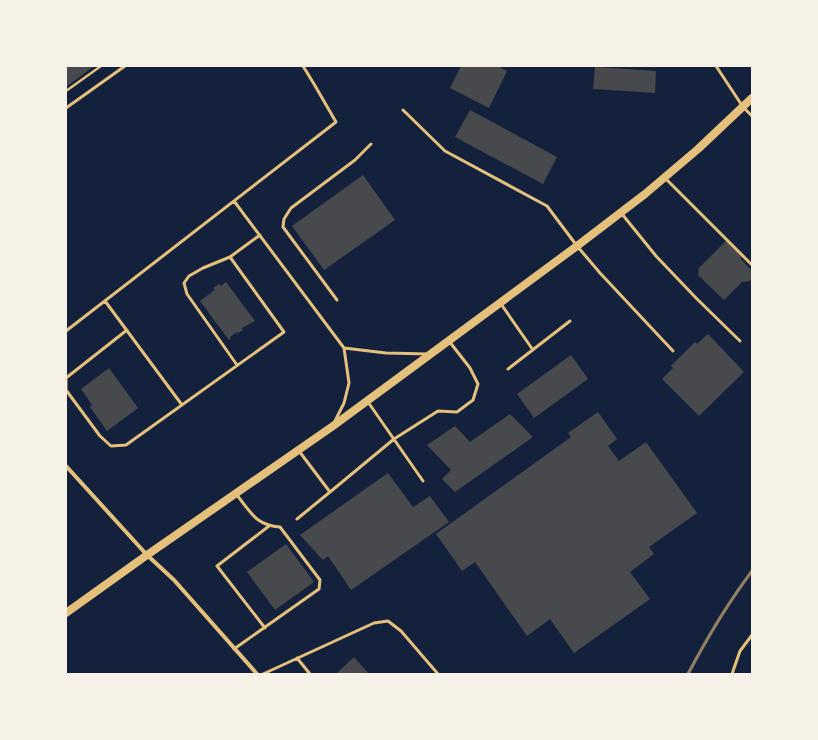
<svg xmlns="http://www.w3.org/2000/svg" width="818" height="740" font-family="Barlow,sans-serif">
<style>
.building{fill:#48494c}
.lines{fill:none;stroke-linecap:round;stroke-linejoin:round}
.path{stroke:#e5c07b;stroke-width:2.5}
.service{stroke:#e5c07b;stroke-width:3}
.minor{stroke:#e5c07b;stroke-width:4}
.secondary{stroke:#e5c07b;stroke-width:8}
.rail{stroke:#918062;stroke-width:3}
</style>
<rect width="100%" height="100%" fill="#14213d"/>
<path class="building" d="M 66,66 L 94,66 L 66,87 Z
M 461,66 L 498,66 L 507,71 L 489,108 L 450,88 Z
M 595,67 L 656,71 L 655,93 L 593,89 Z
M 470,110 L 557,157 L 543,184 L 455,137 Z
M 363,175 L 395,220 L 324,270 L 292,226 Z
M 727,240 L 741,253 L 741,259 L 752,271 L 752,279 L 749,281 L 742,282 L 724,300 L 698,275 L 699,268 Z
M 226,282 L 255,321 L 242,328 L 243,330 L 238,333 L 237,332 L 230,337 L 231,339 L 229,340 L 200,301 L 215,290 L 213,288 L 219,284 L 221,286 Z
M 708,334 L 744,372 L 699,416 L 662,379 L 673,368 L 671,366 L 695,342 L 697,344 Z
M 571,355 L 588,379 L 534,418 L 517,394 Z
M 109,368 L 138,408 L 107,431 L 90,407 L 92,405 L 81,389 Z
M 598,412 L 617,439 L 608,446 L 619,461 L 646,442 L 697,513 L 649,547 L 654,554 L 630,572 L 650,599 L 574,653 L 550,619 L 527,636 L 475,562 L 462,571 L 436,534 L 571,437 L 568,433 Z
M 510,414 L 533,437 L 455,492 L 442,479 L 451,470 L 427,445 L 455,426 L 470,442 Z
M 388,473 L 413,507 L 430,496 L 449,522 L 351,590 L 328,556 L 323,560 L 300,535 Z
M 286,544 L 314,582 L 275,610 L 247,572 Z
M 354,657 L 369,674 L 336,674 Z"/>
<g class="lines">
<path class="path" d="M 66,91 L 101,66"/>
<path class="service" d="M 716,66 L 743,107 L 752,116
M 66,108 L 125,66
M 403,110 L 445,151 L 547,206 L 577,246 L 600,273 L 673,351
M 666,179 L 752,265
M 234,201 L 344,348 L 349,383 L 344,403 L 335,421
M 622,214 L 656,256 L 696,298 L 740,341
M 337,300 L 283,227 L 284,219 L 291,208 L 355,160 L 371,144
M 105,301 L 182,405
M 501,304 L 533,350
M 127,330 L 66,378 L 66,390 L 100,436 L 111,446 L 126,445 L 284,332 L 230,257
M 66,331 L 336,122 L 314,84 L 303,66
M 344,348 L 386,353 L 428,354
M 237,365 L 187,294 L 184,283 L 189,276 L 203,268 L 230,257 L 260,235
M 508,369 L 570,321
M 368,402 L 423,481
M 299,451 L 330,492 L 394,439 L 438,411 L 457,412 L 473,400 L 478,384 L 470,368 L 449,341
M 297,519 L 330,492
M 265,628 L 217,566 L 269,526
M 234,649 L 319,589 L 320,580 L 280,527 C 255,525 251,512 236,494
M 297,658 L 310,674
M 263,674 L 374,623 L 388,621 L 401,631 L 438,674
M 732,674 L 740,651 L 752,635"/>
<path class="minor" d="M 66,466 L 147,555 L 174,580 L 257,674"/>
<path class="secondary" d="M 66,613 L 147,555 L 333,426 L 577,246 L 645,194 L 698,149 L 752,98"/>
<path class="rail" d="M 688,674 C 707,638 728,603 752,571"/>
</g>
<rect width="818" height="740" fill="none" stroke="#f6f1e7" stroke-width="134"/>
</svg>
